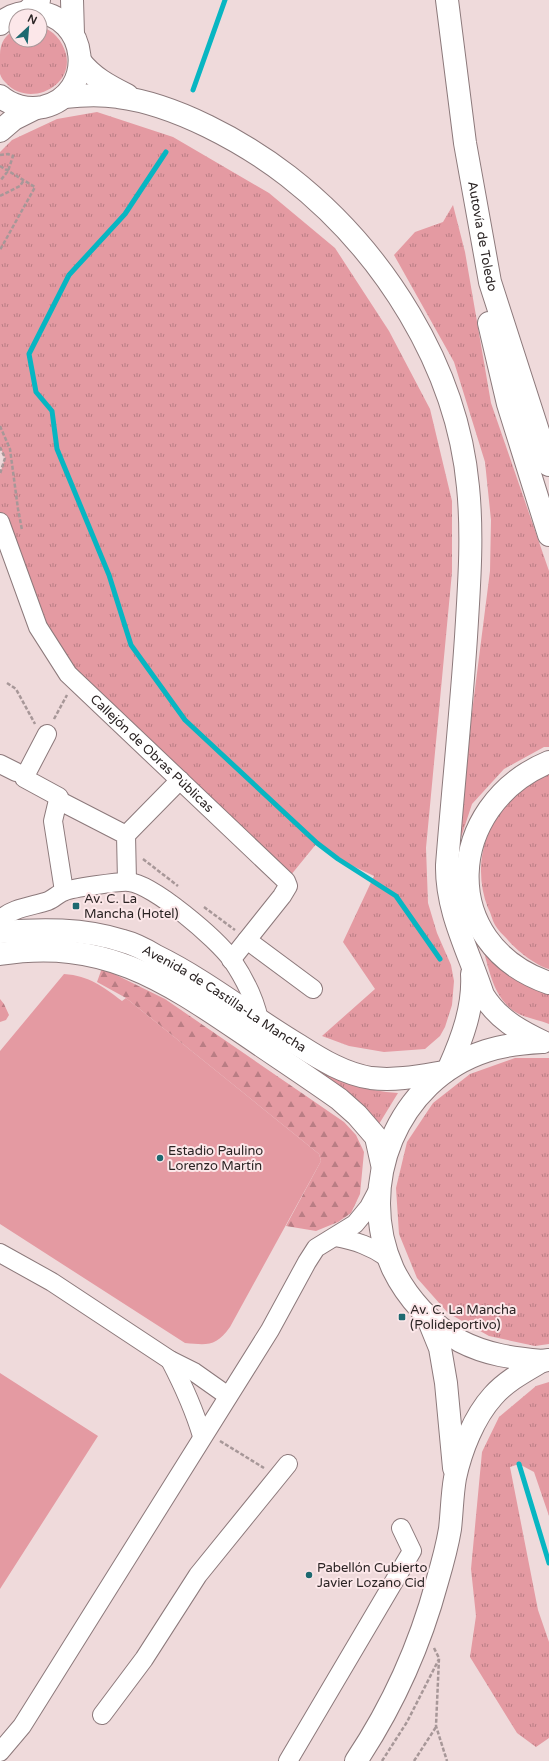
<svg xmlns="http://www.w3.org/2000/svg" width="549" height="1761" font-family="'Varela Round',sans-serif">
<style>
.grass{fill:url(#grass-tufts)}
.forest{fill:url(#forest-firs)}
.green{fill:#e49aa2}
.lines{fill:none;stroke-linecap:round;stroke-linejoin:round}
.stream{stroke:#07b6c2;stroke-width:5}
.minor-casing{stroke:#8c797b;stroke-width:20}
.major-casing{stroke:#8c797b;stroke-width:24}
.highway-casing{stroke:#8c797b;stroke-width:24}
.path{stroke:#a79798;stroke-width:2.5;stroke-dasharray:4 2;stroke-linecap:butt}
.minor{stroke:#fff;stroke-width:18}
.major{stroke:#fff;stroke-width:22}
.highway{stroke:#fff;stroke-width:22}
.poi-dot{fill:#1d6970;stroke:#fce7e9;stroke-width:1.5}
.labels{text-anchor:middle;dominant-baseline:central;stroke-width:4;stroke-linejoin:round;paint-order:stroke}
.street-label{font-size:13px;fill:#2b2424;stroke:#fce7e9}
.poi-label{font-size:13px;fill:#2b2424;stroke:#fce7e9;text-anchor:start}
</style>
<defs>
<pattern id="grass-tufts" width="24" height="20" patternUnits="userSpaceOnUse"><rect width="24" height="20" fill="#e49aa2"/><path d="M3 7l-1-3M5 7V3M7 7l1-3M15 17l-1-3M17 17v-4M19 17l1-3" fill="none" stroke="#b97d84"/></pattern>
<pattern id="forest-firs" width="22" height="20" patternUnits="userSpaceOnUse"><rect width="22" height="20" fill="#e49aa2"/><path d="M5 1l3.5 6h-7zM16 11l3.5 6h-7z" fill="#b97d84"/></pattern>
</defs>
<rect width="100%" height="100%" fill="#efdadb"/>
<path class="grass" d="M 40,26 C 54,31 62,40 66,54 C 74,87 29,107 7,84 C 4,81 1,78 0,74 C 0,68 0,61 0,55 C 0,43 5,35 16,29 L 16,40 L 40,40 Z
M 97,112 L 173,137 L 269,193 L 335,248 L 389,331 L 430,409 L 452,501 L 452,572 L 426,848 L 428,903 L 437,933 L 451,965 L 454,981 L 452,1005 L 445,1027 L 440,1036 L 425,1049 L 384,1052 L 349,1046 L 322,1036 L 375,989 L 343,942 L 374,876 L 338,859 L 317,843 L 286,881 L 68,674 L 0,522 L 0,474 L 5,458 L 0,447 L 0,152 L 12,140 L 57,119 Z
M 453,205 L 465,252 L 491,403 L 549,571 L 549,747 L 544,747 L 504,769 L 472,804 L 457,850 L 463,783 L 490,571 L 491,520 L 485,462 L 454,362 L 394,255 L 415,232 L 443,222 Z
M 549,774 L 549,969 C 535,965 516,950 507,939 C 503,935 498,930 495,925 C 492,920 491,913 488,908 C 467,855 495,793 549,774 Z
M 484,952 L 505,968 L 549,990 L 549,1024 C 539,1020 526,1018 517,1013 C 495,1000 490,974 484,952 Z
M 515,1058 L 549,1058 L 549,1344 L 535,1346 L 489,1336 L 448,1313 L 417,1278 L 399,1234 L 396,1188 L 407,1142 L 433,1103 L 470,1074 Z
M 314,1066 C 341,1082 366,1091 398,1093 L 379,1124 L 359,1105 L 311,1070 Z
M 549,1382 L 549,1516 L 534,1472 L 519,1464 L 510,1467 L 538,1610 L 549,1642 L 549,1738 L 536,1747 L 517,1733 L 470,1657 L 476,1616 L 471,1569 L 482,1452 L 499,1417 L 536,1386 Z"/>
<path class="forest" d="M 102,968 L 165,999 L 344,1122 L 356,1135 L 364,1152 L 360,1194 L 351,1213 L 338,1222 L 316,1231 L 286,1226 L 321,1161 L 319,1154 L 126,998 L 97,982 Z
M 0,999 L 4,1004 L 9,1015 L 6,1020 L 0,1022 Z"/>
<path class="green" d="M 64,974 C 90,976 102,986 122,1001 L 126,998 L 319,1154 L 321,1161 L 230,1327 C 216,1347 207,1345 185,1343 L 0,1224 L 0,1051 Z
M 0,1373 L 98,1436 L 0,1589 Z"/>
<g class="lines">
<path class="stream" d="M 193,90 L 225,0
M 166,152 L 125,214 L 69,275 L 29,354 L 36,392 L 52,411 L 57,449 L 109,575 L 131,645 L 185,720 L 317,843 L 338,859 L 396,896 L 440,959
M 519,1464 L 549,1563"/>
<defs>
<g id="minor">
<path id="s1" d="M 0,522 L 38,627 L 68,674 L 286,881 L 288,886 L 282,896 L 231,960"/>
<path d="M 47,734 L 24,778 L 59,797 L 58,800"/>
<path d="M 0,764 L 16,772"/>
<path d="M 126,835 L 180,780"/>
<path d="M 64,891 L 53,821 L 58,800 L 126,835 L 127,881"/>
<path d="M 0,920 C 11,908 33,906 48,901 C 53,899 58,894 63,892 C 71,888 121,881 129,882 C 153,884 217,939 232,960 C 244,978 255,999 259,1020"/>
<path d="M 247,940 L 313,989"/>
<path d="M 335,1237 C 356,1241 371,1246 388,1258"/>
<path d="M 0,1253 L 52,1282 L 170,1360 L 194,1372 L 228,1396"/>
<path d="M 170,1360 C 183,1385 194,1409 202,1436"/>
<path d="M 102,1715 L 144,1659 L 198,1575 L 288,1464"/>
<path d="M 0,1752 L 22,1726 L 270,1330 L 307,1262 L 316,1248 L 355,1224 L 369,1207 L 378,1190"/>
<path d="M 288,1761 L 412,1551 L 401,1528"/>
</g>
<g id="major">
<path d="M 0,24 C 9,15 21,12 34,12 C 89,14 97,94 43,107 C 28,110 11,106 0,96"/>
<path d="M 80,61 C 92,77 109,86 127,95"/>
<path d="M 64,97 C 82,95 100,94 118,97 C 175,104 244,142 288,176 C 383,250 457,366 468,487 C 473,537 469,587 466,637 C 461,713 453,789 447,865 C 446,911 469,952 483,995 C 498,1019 518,1030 543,1042"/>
<path d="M 0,131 L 14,119 L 36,108"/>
<path id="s2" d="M 0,932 C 41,929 83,928 123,941 C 135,944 146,950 156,956 C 207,981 251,1017 300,1046 C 322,1060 345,1074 371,1078 C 396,1081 420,1076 444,1072"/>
<path d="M 0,954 C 103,938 163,979 244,1034 C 276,1056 308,1077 339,1099 L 357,1115 L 376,1137 L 382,1164"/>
<path d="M 542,1042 C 523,1043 504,1045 486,1051 C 397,1080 355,1185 393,1269 C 407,1298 432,1325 460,1341 C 487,1355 513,1358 542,1361 L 549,1360"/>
<path d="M 449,1068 C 462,1039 474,1007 472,974"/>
<path d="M 427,1316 L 440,1348 L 446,1383 L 454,1468"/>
<path d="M 356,1761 C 392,1707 420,1645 437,1582 C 442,1565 447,1547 450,1529 C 452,1512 452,1495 455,1478 C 461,1450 474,1417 493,1396 C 506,1381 525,1371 542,1361"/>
</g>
<g id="highway">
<path d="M 72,0 L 73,34"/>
<path id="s3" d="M 447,0 L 465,143 L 490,282 L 549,465"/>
<path d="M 27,12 L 39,0"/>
<path d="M 489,323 L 508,404 L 549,535"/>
<path d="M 549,762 C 445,805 436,944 549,983"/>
</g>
</defs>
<use href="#minor" class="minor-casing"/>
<use href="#major" class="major-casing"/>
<use href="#highway" class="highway-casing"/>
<path class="path" d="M 0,155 L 8,154 L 13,156 L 8,171 L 0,181
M 0,166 L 35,187 L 0,250
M 0,196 L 20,186 L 24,180
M 0,426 L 10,449 L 18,509 L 22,530
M 0,447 L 5,458 L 0,474
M 7,683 L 16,689 L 35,724
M 54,719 L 67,695
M 143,859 L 178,886
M 204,907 L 235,930
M 220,1441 L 264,1468
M 434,1648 L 439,1658 L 436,1726 L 447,1761
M 382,1761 L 407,1722 L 439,1659
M 414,1761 L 436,1727"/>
<use href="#minor" class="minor"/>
<use href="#major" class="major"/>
<use href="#highway" class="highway"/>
</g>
<g class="poi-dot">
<rect x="72" y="902" width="8" height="8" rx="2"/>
<circle cx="160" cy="1158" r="4"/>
<rect x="398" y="1313" width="8" height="8" rx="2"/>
<circle cx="309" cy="1575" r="4"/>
</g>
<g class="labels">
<g class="street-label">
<text stroke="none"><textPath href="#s3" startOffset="239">Autovía de Toledo</textPath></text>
<text stroke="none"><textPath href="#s1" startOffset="283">Callejón de Obras Públicas</textPath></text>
<text stroke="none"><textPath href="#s2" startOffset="241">Avenida de Castilla-La Mancha</textPath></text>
</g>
<g class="poi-label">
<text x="84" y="899">Av. C. La<tspan x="84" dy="15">Mancha (Hotel)</tspan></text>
<text x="168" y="1151">Estadio Paulino<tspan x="168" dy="15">Lorenzo Martín</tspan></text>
<text x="410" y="1310">Av. C. La Mancha<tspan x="410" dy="15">(Polideportivo)</tspan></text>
<text x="317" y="1568">Pabellón Cubierto<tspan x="317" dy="15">Javier Lozano Cid</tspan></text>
</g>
</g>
<g transform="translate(28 28) rotate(26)"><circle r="19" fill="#fce7e9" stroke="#a8999a"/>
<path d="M0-3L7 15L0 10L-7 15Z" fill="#1d6970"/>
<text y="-6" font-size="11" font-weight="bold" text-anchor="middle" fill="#2b2424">N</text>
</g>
</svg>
